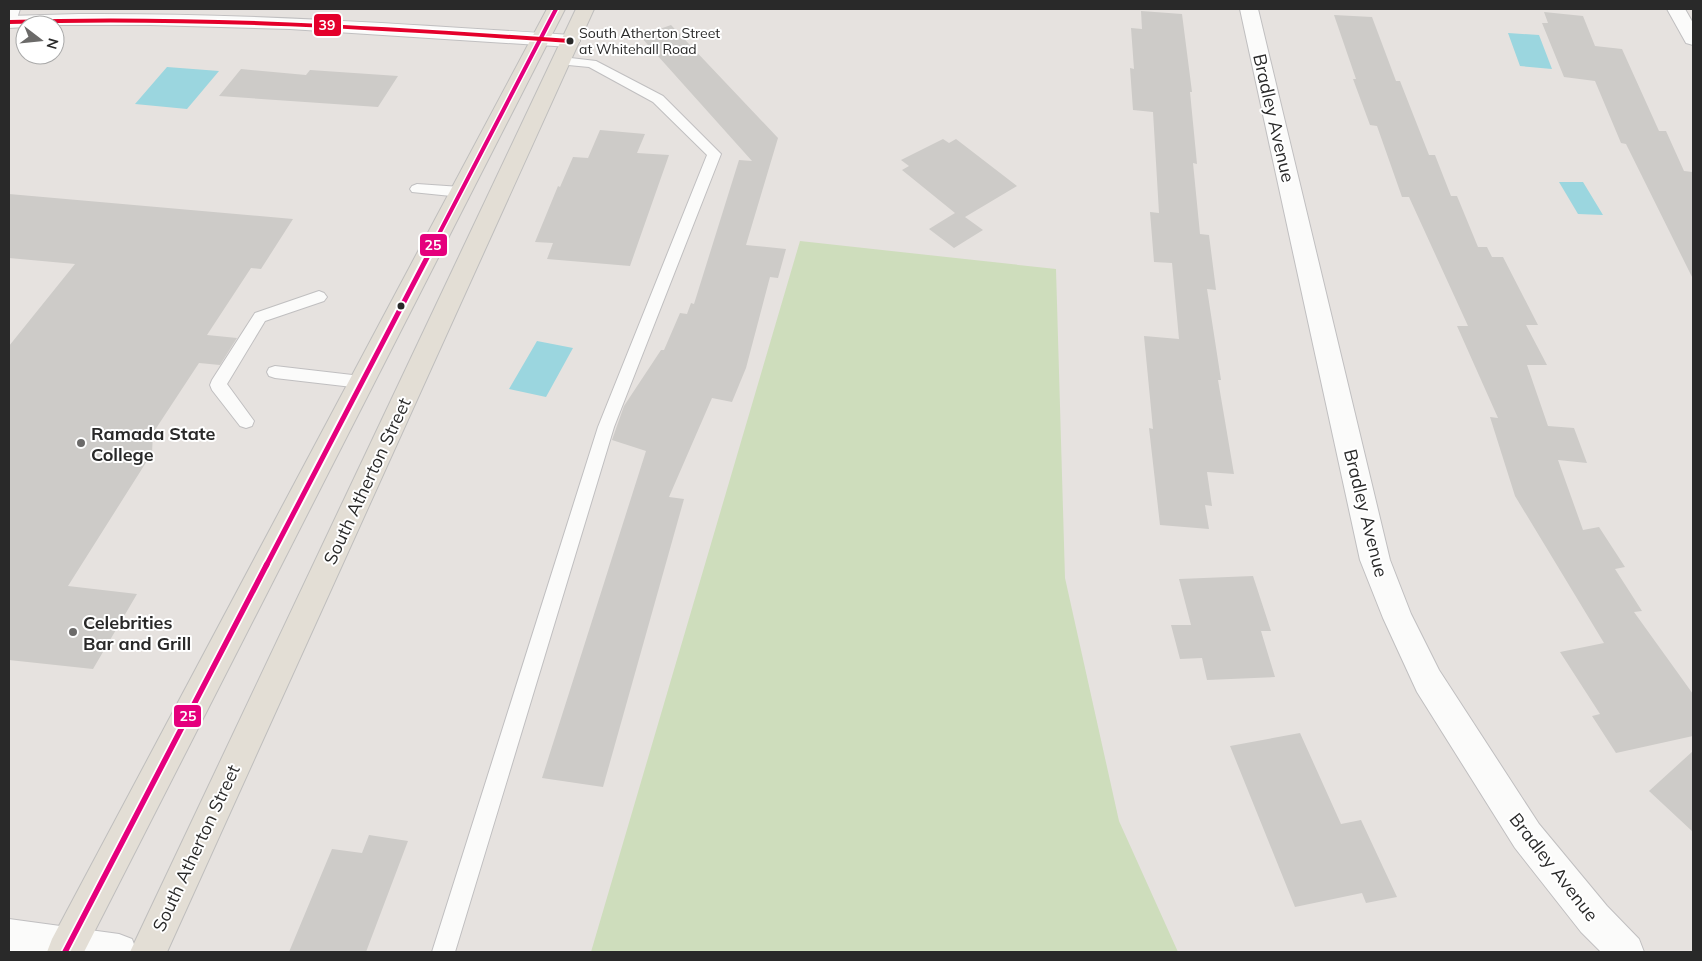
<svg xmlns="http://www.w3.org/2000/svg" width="1702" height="961" font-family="Mulish,sans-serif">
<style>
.green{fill:#ceddbc}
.water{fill:#9bd6df}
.building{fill:#cdcbc8}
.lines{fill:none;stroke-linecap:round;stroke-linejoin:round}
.service-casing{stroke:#c0bfc0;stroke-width:2}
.minor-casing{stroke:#c0bfc0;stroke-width:2}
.primary-casing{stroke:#bfbebd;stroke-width:2}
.service{fill:#fbfbfa;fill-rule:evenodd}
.minor{fill:#fbfbfa;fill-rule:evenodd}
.primary{fill:#e3ded5;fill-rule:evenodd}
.bus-1-far2-casing{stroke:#fff;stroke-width:7}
.bus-1-far1-casing{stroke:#fff;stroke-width:9}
.bus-1-casing{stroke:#fff;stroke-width:9}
.bus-2-casing{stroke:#fff;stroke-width:7}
.bus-1-far2{stroke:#e5007d;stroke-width:4}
.bus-1-far1{stroke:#e5007d;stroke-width:5}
.bus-1{stroke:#e5007d;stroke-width:5.5}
.bus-2{stroke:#e4002b;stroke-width:4}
.bus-dot{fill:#292929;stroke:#fff;stroke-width:2}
.poi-dot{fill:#6b6a69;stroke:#fff;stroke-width:2}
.labels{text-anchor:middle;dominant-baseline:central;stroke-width:4;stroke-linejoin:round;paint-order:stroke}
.far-bus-label{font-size:14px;fill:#292929;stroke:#fff;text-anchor:start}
.street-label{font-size:18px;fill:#292929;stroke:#fff}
.poi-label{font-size:18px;font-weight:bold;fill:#292929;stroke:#fff;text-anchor:start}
.line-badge{stroke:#fff;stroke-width:2}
.badge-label{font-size:14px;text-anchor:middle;font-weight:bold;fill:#fff}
</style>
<rect width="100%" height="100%" fill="#e6e2df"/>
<path class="green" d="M 800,241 L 1056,269 L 1065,578 L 1119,821 L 1178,952 L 591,952 Z"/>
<path class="water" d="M 1508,33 L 1539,35 L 1552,69 L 1520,66 Z
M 167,67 L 219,71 L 187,109 L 135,104 Z
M 1559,182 L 1583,182 L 1603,215 L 1578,214 Z
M 537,341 L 573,348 L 546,397 L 509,389 Z"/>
<path class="building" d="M 1141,11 L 1182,14 L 1192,92 L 1190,92 L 1197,164 L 1193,163 L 1200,234 L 1209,235 L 1216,290 L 1207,289 L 1221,380 L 1218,380 L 1234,474 L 1207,472 L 1212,506 L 1205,505 L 1209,529 L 1160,525 L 1149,428 L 1153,429 L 1144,336 L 1179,339 L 1172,263 L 1154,262 L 1150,212 L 1159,213 L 1153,112 L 1133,110 L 1130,68 L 1134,69 L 1131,28 L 1142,29 Z
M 1544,12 L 1583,16 L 1595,46 L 1622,49 L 1659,131 L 1666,131 L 1684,171 L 1693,172 L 1693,279 L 1626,144 L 1621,143 L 1595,81 L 1564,77 L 1542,23 L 1548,23 Z
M 1334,15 L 1372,17 L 1396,81 L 1400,81 L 1429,155 L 1435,155 L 1451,196 L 1457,196 L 1478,247 L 1487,247 L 1492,257 L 1503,257 L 1538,325 L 1526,325 L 1547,365 L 1527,365 L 1548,426 L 1574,428 L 1587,463 L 1558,460 L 1583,530 L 1599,527 L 1625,567 L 1615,569 L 1642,611 L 1634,612 L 1693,694 L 1693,736 L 1616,753 L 1592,716 L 1600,714 L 1560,652 L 1604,643 L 1515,496 L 1490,417 L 1498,418 L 1457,326 L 1468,326 L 1409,197 L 1402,197 L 1377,126 L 1370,125 L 1353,79 L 1356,79 Z
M 671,25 L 778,138 L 746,245 L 786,249 L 778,278 L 770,277 L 746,368 L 732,402 L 712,398 L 669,497 L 684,499 L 603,787 L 542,778 L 646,451 L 612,440 L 624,406 L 661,350 L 664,350 L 680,313 L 687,314 L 691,303 L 694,304 L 739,160 L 752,161 L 640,36 Z
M 241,69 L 306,75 L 310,70 L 398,76 L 378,107 L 219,96 Z
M 600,130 L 645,134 L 637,153 L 669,155 L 630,266 L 547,259 L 553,243 L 535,242 L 558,186 L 560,187 L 573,157 L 588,158 Z
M 943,139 L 949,143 L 956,139 L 1017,186 L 965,217 L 983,230 L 954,248 L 929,229 L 955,213 L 902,170 L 909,166 L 901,160 Z
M 9,194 L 293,219 L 261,269 L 251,268 L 207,335 L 237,338 L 220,365 L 199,363 L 153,433 L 152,453 L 68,586 L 137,594 L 93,669 L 9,660 L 9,346 L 75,264 L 9,258 Z
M 1253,576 L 1271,631 L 1261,631 L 1275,677 L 1207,680 L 1202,658 L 1180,659 L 1171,625 L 1191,625 L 1179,579 Z
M 1300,733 L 1341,824 L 1361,820 L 1397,897 L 1366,903 L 1362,893 L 1295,907 L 1230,746 Z
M 1693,751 L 1693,832 L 1649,791 Z
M 369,835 L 408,841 L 366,952 L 289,952 L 332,849 L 362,853 Z"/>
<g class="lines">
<defs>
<path id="service" d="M 9,9 L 20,9 L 16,22 L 10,26 Z
M 562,57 L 596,61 L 663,96 L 721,154 L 614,427 L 455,952 L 432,952 L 598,427 L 707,155 L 653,102 L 589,67 L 558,64 L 556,61 Z
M 417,184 L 461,187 L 466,189 L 468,192 L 466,195 L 461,197 L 412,192 L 410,189 L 412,186 Z
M 319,291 L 324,293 L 327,297 L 324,301 L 265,321 L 227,384 L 254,421 L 252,426 L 246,428 L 240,426 L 212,390 L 210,385 L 212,380 L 255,313 Z
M 275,366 L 361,376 L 367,377 L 369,382 L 367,387 L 361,388 L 275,378 L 269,376 L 267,372 L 269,368 Z"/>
<path id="minor" d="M 1240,9 L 1258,9 L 1390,560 L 1411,614 L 1439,670 L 1539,824 L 1607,906 L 1639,939 L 1644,952 L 1601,952 L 1581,932 L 1515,848 L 1417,692 L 1383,618 L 1360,560 Z
M 1667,9 L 1685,9 L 1693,23 L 1693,45 L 1686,43 Z
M 79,14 C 243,13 406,24 570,35 L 577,37 L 580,41 L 577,45 L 570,47 L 290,29 L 150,25 L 25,25 L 25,27 L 9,28 L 9,16 Z
M 9,919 L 119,934 L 132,939 L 137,952 L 9,952 Z"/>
<path id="primary" d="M 547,9 L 565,9 L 84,952 L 47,952 L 52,939 Z
M 576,9 L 594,9 L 167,952 L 130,952 Z"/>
</defs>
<use href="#service" class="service-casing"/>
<use href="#minor" class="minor-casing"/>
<use href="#primary" class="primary-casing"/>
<use href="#service" class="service"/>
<use href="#minor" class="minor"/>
<use href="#primary" class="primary"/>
<defs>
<path id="bus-1-far2" d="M 430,251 L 556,9"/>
<path id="bus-1-far1" d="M 266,566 L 431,250"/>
<path id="bus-1" d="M 65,952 L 267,564"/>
<path id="bus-2" d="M 9,22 C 197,16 383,28 570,41"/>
</defs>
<use href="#bus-1-far2" class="bus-1-far2-casing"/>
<use href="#bus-1-far1" class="bus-1-far1-casing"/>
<use href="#bus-1" class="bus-1-casing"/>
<use href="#bus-2" class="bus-2-casing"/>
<use href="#bus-1-far2" class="bus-1-far2"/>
<use href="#bus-1-far1" class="bus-1-far1"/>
<use href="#bus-1" class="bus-1"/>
<use href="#bus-2" class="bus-2"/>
</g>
<g class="bus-dot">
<circle cx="570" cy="41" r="4.5"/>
<circle cx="401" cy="306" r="4.5"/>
</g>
<g class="poi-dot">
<circle cx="81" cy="443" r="5"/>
<circle cx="73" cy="632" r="5"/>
</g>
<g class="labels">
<g class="far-bus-label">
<text x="579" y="33">South Atherton Street<tspan x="579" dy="16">at Whitehall Road</tspan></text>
</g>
<g class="street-label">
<text transform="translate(1274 118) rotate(77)">Bradley Avenue</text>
<text transform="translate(367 481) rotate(-65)">South Atherton Street</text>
<text transform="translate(1366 513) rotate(76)">Bradley Avenue</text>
<text transform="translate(196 848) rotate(-65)">South Atherton Street</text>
<text transform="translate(1554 867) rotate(52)">Bradley Avenue</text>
</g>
<g class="poi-label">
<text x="91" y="433">Ramada State<tspan x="91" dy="21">College</tspan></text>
<text x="83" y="622">Celebrities<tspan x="83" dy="21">Bar and Grill</tspan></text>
</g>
</g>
<g class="line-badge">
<rect x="313" y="13" width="29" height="24" rx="5" fill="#e4002b"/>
<rect x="419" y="233" width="29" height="24" rx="5" fill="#e5007d"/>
<rect x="173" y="704" width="29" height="24" rx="5" fill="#e5007d"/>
</g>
<g class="badge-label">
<text x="327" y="30">39</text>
<text x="433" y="250">25</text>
<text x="188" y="721">25</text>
</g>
<rect width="1702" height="961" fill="none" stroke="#292929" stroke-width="20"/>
<g transform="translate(40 40) rotate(106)"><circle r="24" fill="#ffffff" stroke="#a9a9a9"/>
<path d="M0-4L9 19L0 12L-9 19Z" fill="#6b6a69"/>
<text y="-8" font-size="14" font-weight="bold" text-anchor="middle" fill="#292929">N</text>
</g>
</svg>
